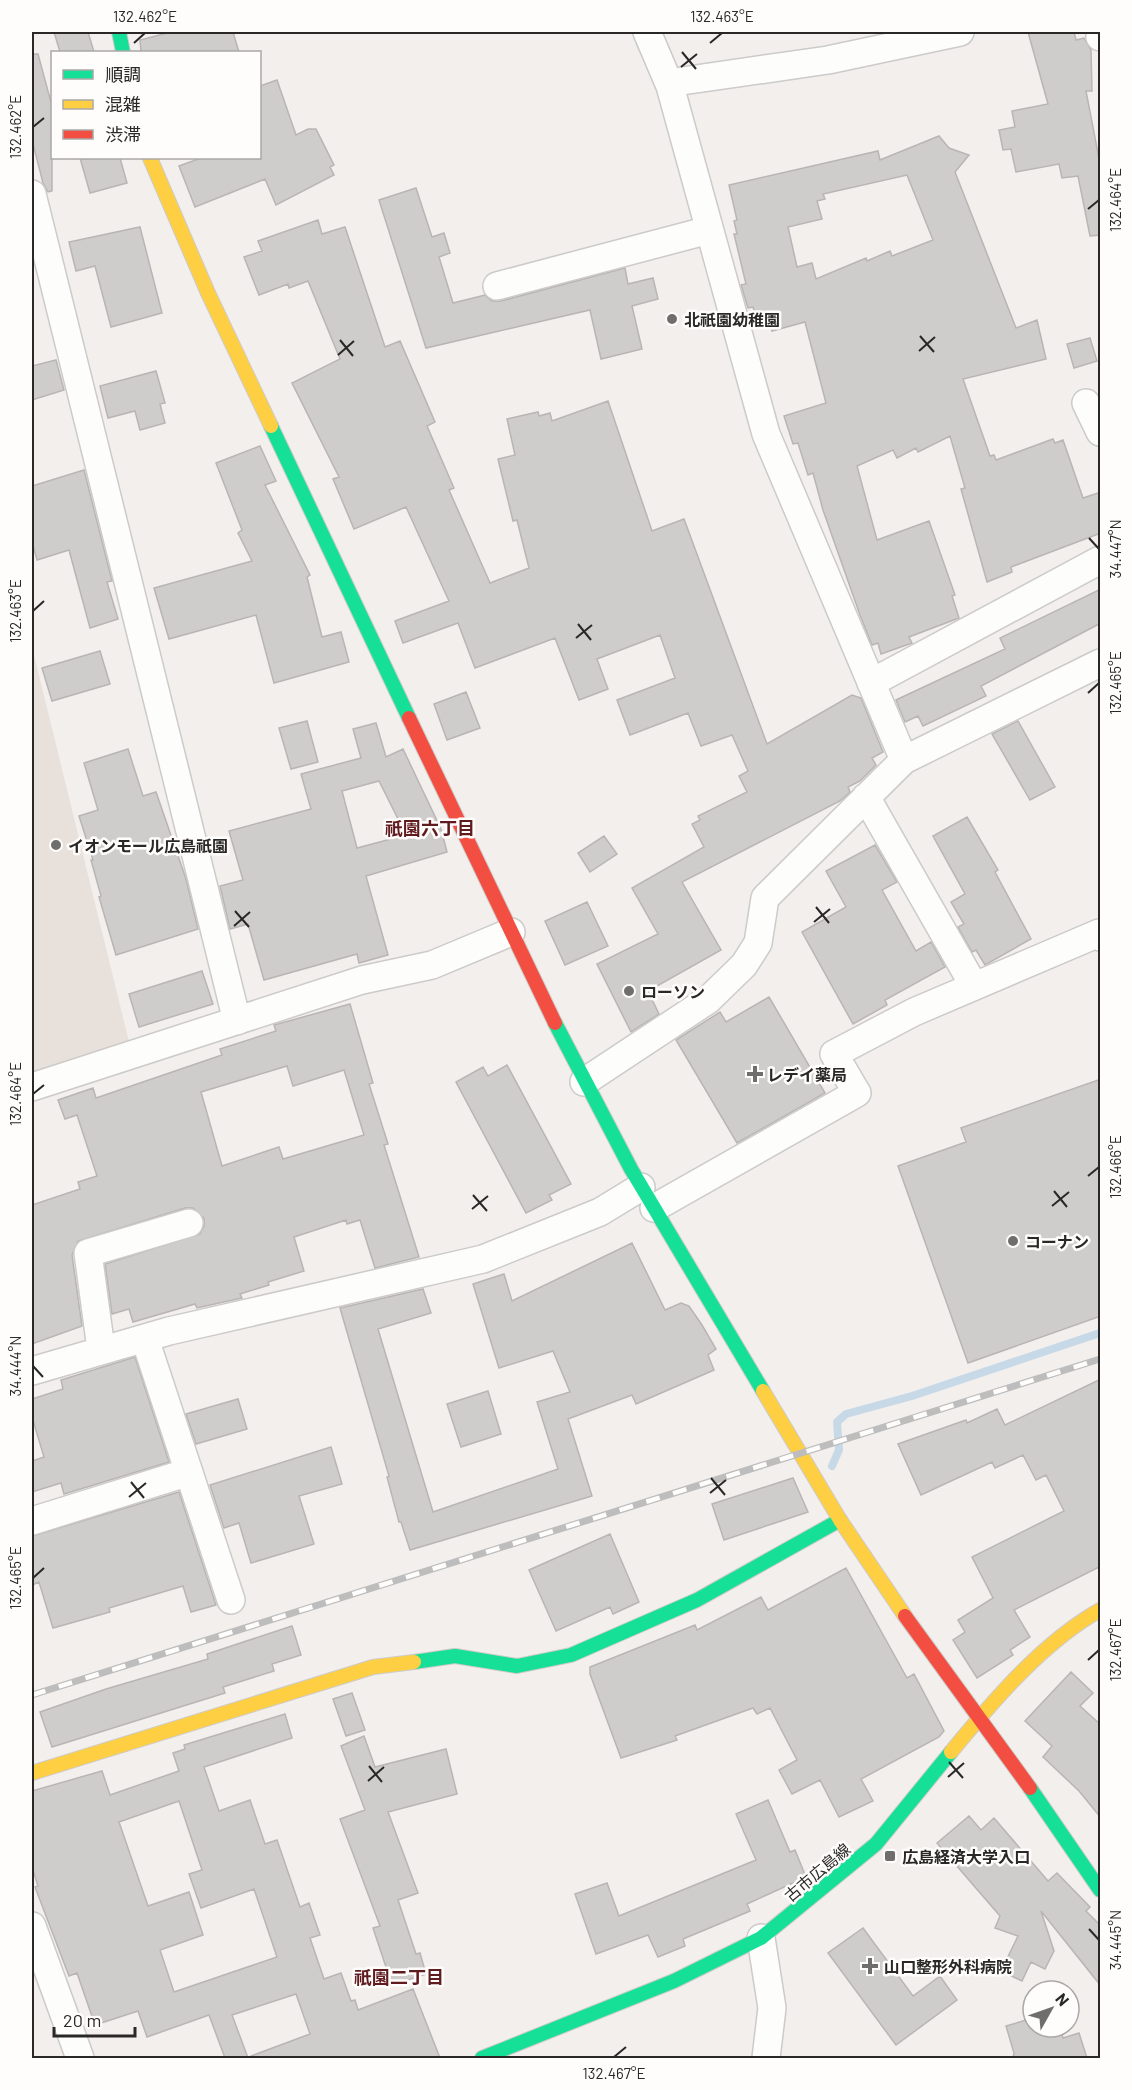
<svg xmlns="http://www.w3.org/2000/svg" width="1132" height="2090" font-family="Barlow,'Noto Sans JP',sans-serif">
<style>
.built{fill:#e8e0da}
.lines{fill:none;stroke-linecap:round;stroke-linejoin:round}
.stream{stroke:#c7d9e7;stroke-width:8}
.building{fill:#cfcdcb;stroke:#b8b5b4;stroke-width:1.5;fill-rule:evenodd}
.street-casing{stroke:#cdcbc9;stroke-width:30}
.fast-casing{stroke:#cdcbc9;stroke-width:16}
.slow-casing{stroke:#cdcbc9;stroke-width:16}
.jam-casing{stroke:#cdcbc9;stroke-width:16}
.street{stroke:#fdfdfc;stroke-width:27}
.fast{stroke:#16e098;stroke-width:14}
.slow{stroke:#ffcf43;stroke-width:14}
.jam{stroke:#f24e42;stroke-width:14}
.rail-casing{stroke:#bdbdbd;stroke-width:7}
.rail{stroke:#fffdfc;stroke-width:4.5;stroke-dasharray:14;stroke-linecap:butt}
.ticks{fill:none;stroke:#2a2826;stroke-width:2}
.poi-dot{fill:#706e6c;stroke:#fffdfc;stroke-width:2}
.labels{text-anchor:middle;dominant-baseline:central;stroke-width:5;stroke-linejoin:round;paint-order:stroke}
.poi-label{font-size:16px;font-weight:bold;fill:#2a2826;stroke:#fffdfc;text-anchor:start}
.street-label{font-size:16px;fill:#2a2826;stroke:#fffdfc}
.neighbourhood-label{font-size:18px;font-weight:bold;fill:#601b1f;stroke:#fffdfc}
.neatline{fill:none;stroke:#2a2826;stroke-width:2}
.ticks-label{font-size:15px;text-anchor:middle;fill:#2a2826}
</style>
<rect width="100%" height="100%" fill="#f2efed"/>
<path class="built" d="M 32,647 L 129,1042 L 32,1074 Z"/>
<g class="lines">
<path class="stream" d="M 832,1466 L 839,1450 L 837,1422 L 846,1414 L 912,1396 L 1100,1333"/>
</g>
<path class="building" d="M 54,32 L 88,32 L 94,52 L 60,52 Z
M 171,32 L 233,32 L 239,52 L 141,52 L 140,40 Z
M 1028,32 L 1074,32 L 1076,40 L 1084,38 L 1091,50 L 1092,91 L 1086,91 L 1101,169 L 1101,235 L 1090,236 L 1078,176 L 1062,178 L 1059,164 L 1016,172 L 1011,149 L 1003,150 L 999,130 L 1015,127 L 1012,111 L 1048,104 Z
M 32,54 L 38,54 L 52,106 L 52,191 L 48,192 L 43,183 L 32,140 Z
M 277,80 L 296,135 L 308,129 L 316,129 L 334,165 L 330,167 L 334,175 L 276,205 L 265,179 L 195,207 L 179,166 L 201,158 L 260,158 L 260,86 Z
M 939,136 L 949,148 L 969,155 L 955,172 L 1016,328 L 1037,320 L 1046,359 L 963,379 L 990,456 L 994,455 L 996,460 L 1053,439 L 1055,443 L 1063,440 L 1083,498 L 1101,492 L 1101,533 L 1011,567 L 1012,572 L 987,582 L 961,489 L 965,488 L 950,436 L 918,452 L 916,448 L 897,458 L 893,450 L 857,466 L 877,540 L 929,521 L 955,595 L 952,596 L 959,618 L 909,637 L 912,643 L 881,654 L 878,643 L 872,645 L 860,615 L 823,510 L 813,473 L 808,475 L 798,443 L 793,444 L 784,416 L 826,403 L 805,322 L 772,331 L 768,319 L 757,322 L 753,307 L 748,308 L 741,285 L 746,284 L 734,234 L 737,234 L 734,221 L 737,220 L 729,185 L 878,151 L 880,160 ZM 907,175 L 933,240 L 892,256 L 890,251 L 867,261 L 866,258 L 816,279 L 812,263 L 797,267 L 788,227 L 822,219 L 817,201 L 825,199 L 823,194 Z
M 80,158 L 120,158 L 127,183 L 90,193 Z
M 416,188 L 432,237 L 444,233 L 450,253 L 439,257 L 453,303 L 485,295 L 492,301 L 501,301 L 625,268 L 628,284 L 653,278 L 658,299 L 632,306 L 642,349 L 601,359 L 590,310 L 426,348 L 379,200 Z
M 318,220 L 322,234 L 345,227 L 385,347 L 400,341 L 435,422 L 427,426 L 454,488 L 449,490 L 490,583 L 529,568 L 517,520 L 513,521 L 498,459 L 515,455 L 507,419 L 538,412 L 539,416 L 550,413 L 552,421 L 608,401 L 652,531 L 684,519 L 767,744 L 852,695 L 861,698 L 883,752 L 872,758 L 876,765 L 860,781 L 848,787 L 850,792 L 840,801 L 682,882 L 721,950 L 648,991 L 659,1014 L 631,1032 L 597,964 L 658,934 L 632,888 L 704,847 L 692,824 L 700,820 L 698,816 L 747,792 L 739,776 L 748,771 L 732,735 L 701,746 L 688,713 L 630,735 L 617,700 L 675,678 L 660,635 L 597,659 L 608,689 L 579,700 L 555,638 L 475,668 L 458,623 L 403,643 L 395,621 L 449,601 L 406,507 L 354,529 L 333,479 L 339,477 L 292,383 L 340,359 L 308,281 L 289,288 L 288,284 L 259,295 L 244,257 L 262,251 L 258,241 Z
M 140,227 L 162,313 L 111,327 L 95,266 L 76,271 L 69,242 Z
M 1090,338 L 1097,361 L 1074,368 L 1067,344 Z
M 56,360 L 64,390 L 32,400 L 32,366 Z
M 156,371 L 165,403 L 160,404 L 165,423 L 140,430 L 135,411 L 108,418 L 100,386 Z
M 260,446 L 276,481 L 265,485 L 310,575 L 307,577 L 322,637 L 341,632 L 349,662 L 274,683 L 256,615 L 169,639 L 154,588 L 252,561 L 238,533 L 242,530 L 216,463 Z
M 84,470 L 112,581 L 107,582 L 118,619 L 90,628 L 69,550 L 37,560 L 32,542 L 32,486 Z
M 1101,589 L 1101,623 L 981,686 L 986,696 L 923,726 L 918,716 L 905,722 L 896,700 L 1005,649 L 1000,638 Z
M 100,651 L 110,684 L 52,701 L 42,668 Z
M 466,692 L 480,728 L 447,740 L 434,704 Z
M 307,721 L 318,762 L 291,769 L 279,728 Z
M 1018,721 L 1055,787 L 1030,800 L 992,734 Z
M 376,723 L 386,757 L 403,749 L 441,829 L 447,852 L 366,876 L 388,955 L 359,963 L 357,954 L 264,980 L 248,924 L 230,929 L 220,886 L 243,880 L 229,831 L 311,809 L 301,774 L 361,758 L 353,729 ZM 379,781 L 406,835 L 357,848 L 342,791 Z
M 128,749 L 143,796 L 156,792 L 186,879 L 198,929 L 116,955 L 99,897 L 101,896 L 91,860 L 93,860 L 79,816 L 98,810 L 84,763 Z
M 967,817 L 998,870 L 995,872 L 1031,939 L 985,965 L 976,950 L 972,952 L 958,927 L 964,924 L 951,902 L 965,894 L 933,836 Z
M 604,836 L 617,854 L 590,872 L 578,853 Z
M 875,845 L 897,882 L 882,890 L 916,951 L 931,942 L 945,967 L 885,1000 L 887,1005 L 853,1024 L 802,932 L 846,907 L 826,871 Z
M 587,902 L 608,946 L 565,965 L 545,921 Z
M 202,971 L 213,1004 L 139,1027 L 129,994 Z
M 769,997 L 825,1093 L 737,1143 L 676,1040 L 720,1012 L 726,1022 Z
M 350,1004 L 373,1083 L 369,1084 L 388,1144 L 384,1145 L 419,1257 L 375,1268 L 360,1220 L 347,1224 L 346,1220 L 294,1237 L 304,1271 L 268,1282 L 269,1285 L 240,1294 L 242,1298 L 197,1308 L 195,1304 L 133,1322 L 129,1309 L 112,1314 L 105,1264 L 200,1234 L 204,1226 L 204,1218 L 193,1208 L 185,1208 L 78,1241 L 72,1255 L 82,1326 L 32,1344 L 32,1205 L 80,1189 L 78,1182 L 97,1176 L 77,1115 L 65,1119 L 58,1100 L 93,1088 L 96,1098 L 222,1055 L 220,1049 L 276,1031 L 274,1025 ZM 287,1066 L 293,1086 L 344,1070 L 364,1135 L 283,1159 L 279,1147 L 222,1166 L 201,1092 Z
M 507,1065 L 571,1184 L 549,1195 L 552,1200 L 526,1213 L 456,1082 L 483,1067 L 488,1076 Z
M 1101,1079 L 1101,1316 L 968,1363 L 898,1166 L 966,1142 L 961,1128 Z
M 632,1243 L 665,1310 L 681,1303 L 689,1306 L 702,1325 L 716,1349 L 708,1355 L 714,1370 L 636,1404 L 632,1395 L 568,1419 L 592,1496 L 410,1550 L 401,1522 L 399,1522 L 387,1477 L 389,1476 L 340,1308 L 423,1289 L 431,1313 L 378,1329 L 433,1512 L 558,1469 L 537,1402 L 570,1392 L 553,1351 L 499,1368 L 473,1284 L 504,1274 L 512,1301 Z
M 135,1357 L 169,1462 L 64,1494 L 61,1483 L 32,1492 L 32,1461 L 44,1457 L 32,1417 L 32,1399 L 63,1389 L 61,1380 Z
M 1101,1379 L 1101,1566 L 1014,1610 L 1030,1637 L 1010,1650 L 1013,1655 L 977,1678 L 953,1640 L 965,1632 L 958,1620 L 993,1598 L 972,1557 L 1064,1511 L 1046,1475 L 1036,1480 L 1023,1455 L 995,1468 L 992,1462 L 921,1495 L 898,1444 L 966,1420 L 967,1423 L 997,1409 L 1005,1425 Z
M 488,1391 L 501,1434 L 461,1447 L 447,1404 Z
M 238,1399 L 247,1429 L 196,1444 L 186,1414 Z
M 331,1447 L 342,1484 L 299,1496 L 314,1544 L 251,1563 L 239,1523 L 224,1528 L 210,1485 Z
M 793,1478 L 808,1512 L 724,1540 L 712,1504 Z
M 179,1492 L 216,1605 L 191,1612 L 183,1586 L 109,1608 L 110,1612 L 53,1628 L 39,1582 L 32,1585 L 32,1536 Z
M 610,1534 L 639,1602 L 613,1614 L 610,1607 L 556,1631 L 529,1570 Z
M 846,1568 L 907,1678 L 914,1674 L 944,1731 L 939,1737 L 861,1779 L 873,1801 L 839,1817 L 820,1780 L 792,1794 L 779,1770 L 797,1760 L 770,1708 L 757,1714 L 753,1708 L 675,1736 L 677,1740 L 621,1758 L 590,1674 L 590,1667 L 695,1625 L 697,1630 L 761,1597 L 768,1610 Z
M 292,1626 L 301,1655 L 272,1664 L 274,1671 L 223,1687 L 225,1693 L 52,1747 L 40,1712 L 106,1689 L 208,1659 L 207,1654 Z
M 1071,1672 L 1093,1693 L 1080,1706 L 1101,1725 L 1101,1818 L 1079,1791 L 1043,1757 L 1052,1746 L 1025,1721 Z
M 352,1693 L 365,1730 L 346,1736 L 333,1699 Z
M 285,1714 L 292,1738 L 204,1767 L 219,1811 L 250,1800 L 265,1844 L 277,1840 L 300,1907 L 309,1903 L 320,1935 L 310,1938 L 324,1979 L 341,1973 L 351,2001 L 355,2000 L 358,2010 L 413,1989 L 440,2058 L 251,2058 L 251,2056 L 310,2034 L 296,1994 L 232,2015 L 248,2058 L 225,2058 L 209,2015 L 147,2037 L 138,2011 L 95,2025 L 77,1973 L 69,1976 L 35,1887 L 38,1886 L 32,1867 L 32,1791 L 102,1771 L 110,1795 L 179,1771 L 173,1753 L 185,1749 L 184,1745 ZM 179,1801 L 202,1870 L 189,1874 L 201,1908 L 254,1889 L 277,1957 L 174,1992 L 160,1950 L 203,1935 L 189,1892 L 148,1906 L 119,1822 Z
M 364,1736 L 375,1767 L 446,1749 L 457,1794 L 388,1812 L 418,1893 L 398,1900 L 416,1954 L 420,1953 L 426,1974 L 392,1985 L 373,1928 L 380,1926 L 340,1819 L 365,1810 L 341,1746 Z
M 768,1800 L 790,1852 L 795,1850 L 806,1877 L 747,1904 L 750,1911 L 683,1939 L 685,1946 L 658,1957 L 648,1935 L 596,1954 L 575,1894 L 607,1883 L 619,1916 L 756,1860 L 736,1814 Z
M 969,1816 L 981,1830 L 994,1818 L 1048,1881 L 1057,1873 L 1090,1907 L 1086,1911 L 1101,1926 L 1101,1986 L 1041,1911 L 1054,1951 L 1045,1969 L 1031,1962 L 1022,1981 L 1001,1971 L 1018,1936 L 995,1928 L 1000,1916 L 937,1843 Z
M 863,1928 L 913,1996 L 940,1976 L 957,2000 L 896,2045 L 828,1953 Z
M 1033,2018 L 1033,2027 L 1060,2027 L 1063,2038 L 1079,2033 L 1087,2058 L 1013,2058 L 1014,2053 L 1006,2026 Z"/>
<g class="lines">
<defs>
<path id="street" d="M 647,32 L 670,86 L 766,434 L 904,760
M 1100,32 L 1100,37
M 670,86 L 682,81 L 828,60 L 960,32
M 32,194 L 237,1021
M 497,286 L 709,230
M 1086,403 L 1100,432
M 871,683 L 1100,560
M 866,797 L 974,986
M 584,1082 L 708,1000 L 744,965 L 758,943 L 765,898 L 904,760 L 1100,663
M 32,1087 L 362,980 L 432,965 L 511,932
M 654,1208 L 857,1093 L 834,1054 L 914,1012 L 1099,933 L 1100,937
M 145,1339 L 231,1600
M 101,1349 L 88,1253 L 189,1223
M 32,1371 L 169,1331 L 483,1259 L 600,1212 L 641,1187
M 32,1521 L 189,1472
M 32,1926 L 80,2058
M 761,1938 L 772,2008 L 766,2058"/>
<path id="fast" d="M 119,32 L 123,52
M 271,426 L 409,718
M 555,1023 L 631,1169 L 763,1391
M 414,1662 L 455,1656 L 517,1666 L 571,1655 L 697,1600 L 840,1520
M 1030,1788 L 1100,1890
M 482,2058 L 674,1981 L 761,1938 L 876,1844 L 951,1752"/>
<path id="slow" d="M 150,158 L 208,293 L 271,426
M 763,1391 L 840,1520 L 905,1616
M 951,1752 C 993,1701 1043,1642 1100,1610
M 32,1773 L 373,1667 L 414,1662"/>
<path id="jam" d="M 409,718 L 555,1023
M 905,1616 L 1030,1788"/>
</defs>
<use href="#street" class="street-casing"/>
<use href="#fast" class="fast-casing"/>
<use href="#slow" class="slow-casing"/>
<use href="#jam" class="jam-casing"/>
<use href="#street" class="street"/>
<use href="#fast" class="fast"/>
<use href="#slow" class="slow"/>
<use href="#jam" class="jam"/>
<defs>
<path id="rail" d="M 32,1695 L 1100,1359"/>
</defs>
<use href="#rail" class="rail-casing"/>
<use href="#rail" class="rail"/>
</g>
<path class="ticks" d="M 134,43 L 145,33M 710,43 L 722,33M 682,52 L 696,69M 681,67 L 697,54M 33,127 L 44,118M 1088,209 L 1099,200M 920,336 L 934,352M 340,340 L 353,356M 919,351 L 935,337M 338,355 L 354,341M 1089,538 L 1099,549M 33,611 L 44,601M 578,624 L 591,640M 576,638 L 592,625M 1088,693 L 1099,683M 816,907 L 829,923M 235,911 L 249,927M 814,922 L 830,909M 234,926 L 250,912M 33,1094 L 44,1085M 1088,1176 L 1099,1167M 1054,1191 L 1067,1207M 473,1195 L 487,1211M 1052,1206 L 1069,1192M 472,1209 L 488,1196M 33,1366 L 43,1377M 711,1478 L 725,1495M 131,1482 L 144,1498M 710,1493 L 726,1480M 129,1497 L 146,1483M 33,1578 L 44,1568M 1088,1660 L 1099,1650M 949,1762 L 963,1778M 369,1766 L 382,1782M 948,1777 L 964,1763M 368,1781 L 384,1767M 1089,1929 L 1099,1940M 614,2057 L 626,2047"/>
<g class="poi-dot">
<circle cx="672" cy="319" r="6"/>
<circle cx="56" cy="845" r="6"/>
<circle cx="629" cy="991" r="6"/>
<path d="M752 1065h6v6h6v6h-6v6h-6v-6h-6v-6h6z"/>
<circle cx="1013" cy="1241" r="6"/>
<rect x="884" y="1850" width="12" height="12" rx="3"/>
<path d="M867 1957h6v6h6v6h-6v6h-6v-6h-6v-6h6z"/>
</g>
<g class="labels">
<g class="poi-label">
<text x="684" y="319">北祇園幼稚園</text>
<text x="68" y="845">イオンモール広島祇園</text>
<text x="641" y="991">ローソン</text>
<text x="767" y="1074">レデイ薬局</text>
<text x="1025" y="1241">コーナン</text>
<text x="902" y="1856">広島経済大学入口</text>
<text x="884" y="1966">山口整形外科病院</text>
</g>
<g class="street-label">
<text transform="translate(817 1872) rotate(-40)">古市広島線</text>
</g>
<g class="neighbourhood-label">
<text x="430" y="828">祇園六丁目</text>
<text x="399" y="1977">祇園二丁目</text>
</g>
</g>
<rect width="1132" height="2090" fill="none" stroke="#fffdfc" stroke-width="66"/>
<rect x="51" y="51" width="210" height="108" fill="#fffdfc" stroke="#aaa8a6" stroke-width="1.5"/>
<rect x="63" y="70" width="30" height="9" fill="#16e098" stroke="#aaa8a6" stroke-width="1.5"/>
<text x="105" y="81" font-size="18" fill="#2a2826">順調</text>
<rect x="63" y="100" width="30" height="9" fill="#ffcf43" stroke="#aaa8a6" stroke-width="1.5"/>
<text x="105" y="111" font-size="18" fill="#2a2826">混雑</text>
<rect x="63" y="130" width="30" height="9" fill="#f24e42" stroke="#aaa8a6" stroke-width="1.5"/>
<text x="105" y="141" font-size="18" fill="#2a2826">渋滞</text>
<g transform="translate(1051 2009) rotate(50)"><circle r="28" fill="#fffdfc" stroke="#aaa8a6" stroke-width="1.5"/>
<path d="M0-4.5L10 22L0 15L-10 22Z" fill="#706e6c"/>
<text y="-9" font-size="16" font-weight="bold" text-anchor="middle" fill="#2a2826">N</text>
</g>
<path d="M54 2027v9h81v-9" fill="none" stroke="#2a2826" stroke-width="3"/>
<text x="63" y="2027" font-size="18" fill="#2a2826" stroke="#fffdfc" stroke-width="4.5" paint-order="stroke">20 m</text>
<rect x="33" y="33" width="1066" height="2024" class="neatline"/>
<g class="ticks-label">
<text x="145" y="22">132.462°E</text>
<text x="722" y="22">132.463°E</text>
<text transform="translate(16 127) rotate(-90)" y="5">132.462°E</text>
<text transform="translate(1116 200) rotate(-90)" y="5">132.464°E</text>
<text transform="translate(1116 549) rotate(-90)" y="5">34.447°N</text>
<text transform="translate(16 611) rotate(-90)" y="5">132.463°E</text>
<text transform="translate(1116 683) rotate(-90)" y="5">132.465°E</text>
<text transform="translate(16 1094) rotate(-90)" y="5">132.464°E</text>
<text transform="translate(1116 1167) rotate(-90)" y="5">132.466°E</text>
<text transform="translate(16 1366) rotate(-90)" y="5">34.444°N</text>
<text transform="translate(16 1578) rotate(-90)" y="5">132.465°E</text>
<text transform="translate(1116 1650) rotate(-90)" y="5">132.467°E</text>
<text transform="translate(1116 1940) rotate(-90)" y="5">34.445°N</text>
<text x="614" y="2079">132.467°E</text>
</g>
</svg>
